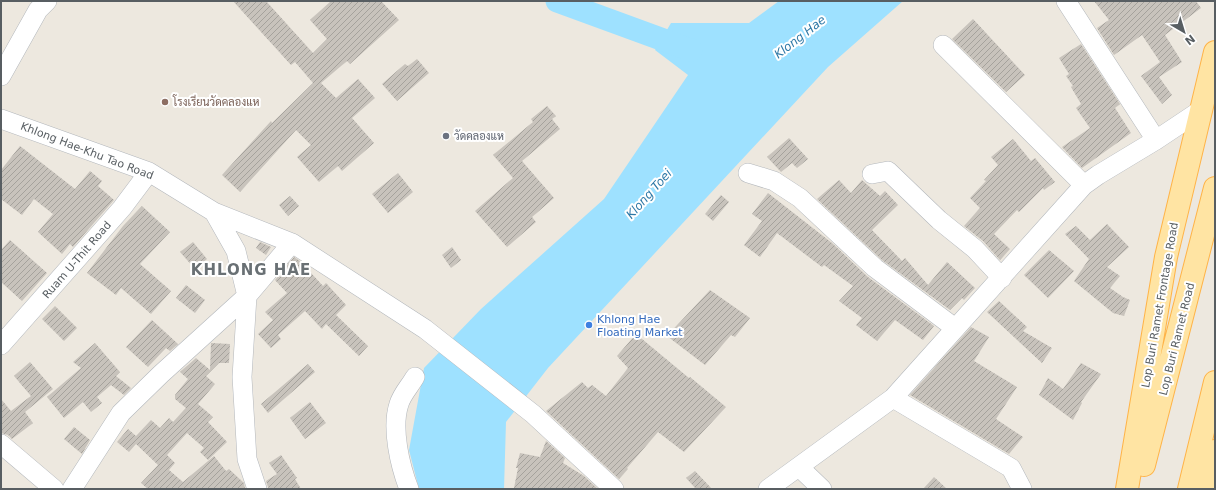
<svg xmlns="http://www.w3.org/2000/svg" width="1216" height="490" font-family="'DejaVu Sans',Sarabun,sans-serif">
<style>
.water{fill:#9ee1ff}
.lines{fill:none;stroke-linecap:round;stroke-linejoin:round}
.river{stroke:#9ee1ff;stroke-width:23}
.building{fill:url(#building-hatch)}
.minor-casing{stroke:#b3b7bc;stroke-width:20}
.major-casing{stroke:#ffb347;stroke-width:24}
.minor{stroke:#fff;stroke-width:19}
.major{stroke:#ffe4a3;stroke-width:22}
.education-dot{fill:#8d6e63;stroke:#fff;stroke-width:1.5}
.worship-dot{fill:#6b7280;stroke:#fff;stroke-width:1.5}
.shop-dot{fill:#3f7fe0;stroke:#fff;stroke-width:1.5}
.labels{text-anchor:middle;dominant-baseline:central;stroke-width:4;stroke-linejoin:round;paint-order:stroke}
.education-label{font-size:11px;fill:#785e54;stroke:#fff;text-anchor:start}
.worship-label{font-size:11px;fill:#5b616d;stroke:#fff;text-anchor:start}
.street-label{font-size:11px;fill:#585e62;stroke:#fff}
.shop-label{font-size:11px;fill:#366cbe;stroke:#fff;text-anchor:start}
.water-label{font-size:12px;font-style:italic;fill:#2e79a7;stroke:#fff}
.district-label{font-size:15px;font-weight:bold;letter-spacing:1px;fill:#697074;stroke:#fff}
</style>
<defs>
<pattern id="building-hatch" width="6" height="6" patternUnits="userSpaceOnUse"><rect width="6" height="6" fill="#c8c3bc"/><path d="M-1 1l2-2M0 6l6-6M5 7l2-2" fill="none" stroke="#a5a29c"/></pattern>
</defs>
<rect width="100%" height="100%" fill="#ede8df"/>
<path class="water" d="M 779,1 L 903,1 L 828,67 L 548,368 L 506,422 L 504,489 L 419,489 L 409,450 L 424,368 L 481,309 L 604,199 L 688,75 L 655,50 L 671,23 L 749,23 Z"/>
<g class="lines">
<path class="river" d="M 557,1 L 691,50"/>
</g>
<path class="building" d="M 233,1 L 266,1 L 313,53 L 327,39 L 310,20 L 331,1 L 381,1 L 399,20 L 350,64 L 347,61 L 321,83 L 336,98 L 358,79 L 375,98 L 352,118 L 374,143 L 342,171 L 338,166 L 319,182 L 297,157 L 311,145 L 296,130 L 240,192 L 222,175 L 271,121 L 272,123 L 313,83 L 295,62 L 291,65 Z
M 1094,1 L 1196,1 L 1201,8 L 1165,35 L 1182,62 L 1159,77 L 1172,95 L 1162,104 L 1141,76 L 1160,62 L 1142,35 L 1114,55 L 1097,28 L 1109,20 Z
M 973,19 L 1025,75 L 1006,92 L 952,39 Z
M 1081,44 L 1120,104 L 1115,108 L 1131,133 L 1082,168 L 1062,147 L 1090,128 L 1076,108 L 1081,104 L 1071,87 L 1073,86 L 1066,76 L 1069,74 L 1059,58 Z
M 417,59 L 429,73 L 397,101 L 382,84 L 405,64 L 408,66 Z
M 547,106 L 556,116 L 552,119 L 560,129 L 522,161 L 554,198 L 532,217 L 536,222 L 507,247 L 475,211 L 513,178 L 493,155 L 533,122 L 531,119 Z
M 789,138 L 808,159 L 797,168 L 792,163 L 781,172 L 767,157 Z
M 1013,139 L 1031,161 L 1035,158 L 1055,182 L 1044,190 L 1043,188 L 1019,212 L 1017,210 L 994,234 L 1010,249 L 1000,260 L 983,241 L 964,226 L 980,208 L 970,198 L 986,181 L 984,180 L 998,165 L 991,157 Z
M 20,146 L 75,189 L 90,171 L 102,181 L 98,186 L 114,200 L 73,247 L 70,244 L 62,254 L 38,232 L 53,214 L 34,199 L 22,215 L 1,199 L 1,170 Z
M 398,173 L 413,192 L 388,213 L 372,194 Z
M 839,180 L 851,193 L 862,180 L 880,196 L 885,191 L 898,205 L 872,230 L 902,261 L 905,258 L 928,285 L 947,262 L 975,288 L 964,300 L 962,298 L 950,310 L 882,260 L 817,199 Z
M 768,193 L 832,243 L 868,277 L 934,326 L 923,340 L 895,320 L 877,341 L 856,325 L 862,318 L 839,301 L 853,286 L 824,265 L 822,267 L 777,233 L 760,257 L 744,245 L 762,221 L 752,214 Z
M 721,195 L 729,202 L 713,221 L 705,214 Z
M 290,196 L 299,206 L 288,216 L 279,205 Z
M 142,206 L 170,232 L 140,264 L 171,291 L 151,314 L 121,288 L 116,295 L 87,273 L 123,226 Z
M 1107,224 L 1129,247 L 1107,267 L 1120,276 L 1110,288 L 1123,297 L 1130,300 L 1124,316 L 1113,313 L 1074,281 L 1089,259 L 1065,234 L 1076,226 L 1090,240 Z
M 10,240 L 47,273 L 22,301 L 1,282 L 1,250 Z
M 193,242 L 207,259 L 195,269 L 180,252 Z
M 260,242 L 271,247 L 266,255 L 256,248 Z
M 452,247 L 461,260 L 451,268 L 442,255 Z
M 1049,250 L 1074,271 L 1048,298 L 1024,275 Z
M 294,257 L 300,261 L 323,286 L 326,283 L 346,305 L 336,315 L 368,346 L 359,356 L 326,324 L 322,329 L 305,311 L 278,335 L 281,339 L 271,348 L 258,334 L 273,320 L 265,312 L 287,293 L 275,280 Z
M 186,285 L 205,300 L 195,313 L 176,298 Z
M 710,290 L 750,318 L 735,337 L 731,335 L 705,365 L 667,336 Z
M 999,301 L 1027,327 L 1023,331 L 1052,348 L 1042,363 L 987,312 Z
M 55,306 L 77,328 L 64,341 L 42,319 Z
M 152,320 L 178,344 L 170,351 L 166,348 L 148,367 L 126,347 Z
M 971,327 L 989,337 L 974,361 L 1017,387 L 996,419 L 1023,437 L 1009,454 L 910,395 Z
M 636,334 L 689,378 L 690,377 L 726,407 L 684,452 L 658,432 L 627,468 L 628,469 L 619,479 L 546,411 L 582,382 L 588,388 L 592,385 L 606,396 L 628,368 L 617,356 Z
M 95,343 L 120,372 L 116,376 L 131,388 L 124,395 L 111,385 L 97,397 L 102,403 L 91,412 L 83,402 L 64,418 L 47,397 L 81,368 L 73,362 Z
M 211,343 L 230,344 L 229,363 L 219,363 L 206,376 L 215,384 L 198,404 L 213,417 L 208,422 L 227,442 L 208,460 L 200,452 L 204,448 L 187,433 L 167,455 L 175,463 L 169,470 L 183,482 L 214,456 L 226,471 L 229,469 L 244,483 L 245,489 L 148,489 L 141,483 L 158,465 L 136,444 L 129,452 L 117,442 L 128,429 L 136,436 L 151,420 L 160,428 L 169,418 L 173,422 L 186,408 L 175,399 L 175,395 L 188,379 L 180,372 L 196,358 L 210,370 Z
M 30,362 L 53,389 L 25,412 L 33,423 L 12,439 L 8,435 L 1,433 L 1,399 L 11,411 L 31,396 L 14,376 Z
M 1081,363 L 1101,374 L 1081,402 L 1082,403 L 1073,420 L 1039,395 L 1048,378 L 1063,389 Z
M 308,364 L 315,372 L 268,413 L 261,404 Z
M 310,402 L 326,423 L 305,439 L 290,418 Z
M 74,427 L 90,440 L 82,454 L 64,439 Z
M 546,441 L 565,458 L 563,463 L 584,476 L 598,489 L 523,489 L 514,488 L 518,468 L 516,468 L 520,453 L 540,457 Z
M 281,455 L 297,478 L 295,479 L 301,489 L 269,489 L 268,487 L 266,481 L 277,474 L 269,463 Z
M 695,471 L 712,489 L 696,489 L 686,478 Z
M 934,477 L 947,489 L 923,489 Z"/>
<g class="lines">
<defs>
<path id="minor" d="M 1066,1 L 1156,140
M 943,45 L 1084,185
M 1,76 L 38,10 L 47,1
M 1,119 L 149,172 L 214,212 L 236,251 L 247,296 L 242,377 L 247,459 L 257,489
M 748,173 L 774,181 L 800,198 L 875,268 L 955,328
M 872,174 L 888,171 L 939,220 L 975,249 L 1002,278
M 214,212 L 292,243 L 425,329 L 533,414 L 614,489
M 1,345 L 122,208 L 149,172
M 893,398 L 1011,468 L 1022,489
M 1,444 L 54,489
M 799,467 L 822,489
M 72,489 L 121,413 L 161,374 L 247,296 L 292,243
M 409,489 C 400,466 391,428 399,404 C 402,394 410,386 415,377
M 768,489 L 893,398 L 1084,185 L 1098,175 L 1156,140 L 1201,110"/>
<path id="major" d="M 1144,465 L 1215,188
M 1127,489 L 1166,257 L 1215,52
M 1189,489 L 1215,382
M 1202,489 L 1215,451"/>
</defs>
<use href="#minor" class="minor-casing"/>
<use href="#major" class="major-casing"/>
<use href="#minor" class="minor"/>
<use href="#major" class="major"/>
</g>
<circle class="education-dot" cx="165" cy="102" r="4"/>
<circle class="worship-dot" cx="446" cy="136" r="4"/>
<circle class="shop-dot" cx="589" cy="325" r="4"/>
<g class="labels">
<g class="education-label">
<text x="173" y="102">โรงเรียนวัดคลองแห</text>
</g>
<g class="worship-label">
<text x="454" y="136">วัดคลองแห</text>
</g>
<g class="street-label">
<text transform="translate(87 151) rotate(21)">Khlong Hae-Khu Tao Road</text>
<text transform="translate(77 260) rotate(-49)">Ruam U-Thit Road</text>
<text transform="translate(1160 305) rotate(-80)">Lop Buri Ramet Frontage Road</text>
<text transform="translate(1177 339) rotate(-76)">Lop Buri Ramet Road</text>
</g>
<g class="shop-label">
<text x="597" y="319">Khlong Hae<tspan x="597" dy="13">Floating Market</tspan></text>
</g>
<g class="water-label">
<text transform="translate(800 37) rotate(-38)">Klong Hae</text>
<text transform="translate(649 194) rotate(-48)">Klong Toei</text>
</g>
<g class="district-label">
<text x="251" y="270">KHLONG HAE</text>
</g>
</g>
<rect width="1216" height="490" fill="none" stroke="#585e62" stroke-width="4"/>
<g transform="translate(1184 32) rotate(142)" stroke="#ffffff" stroke-width="3" paint-order="stroke">
<path d="M0-3L7 15L0 10L-7 15Z" fill="#585e62"/>
<text y="-6" font-size="11" font-weight="bold" text-anchor="middle" fill="#585e62">N</text>
</g>
</svg>
